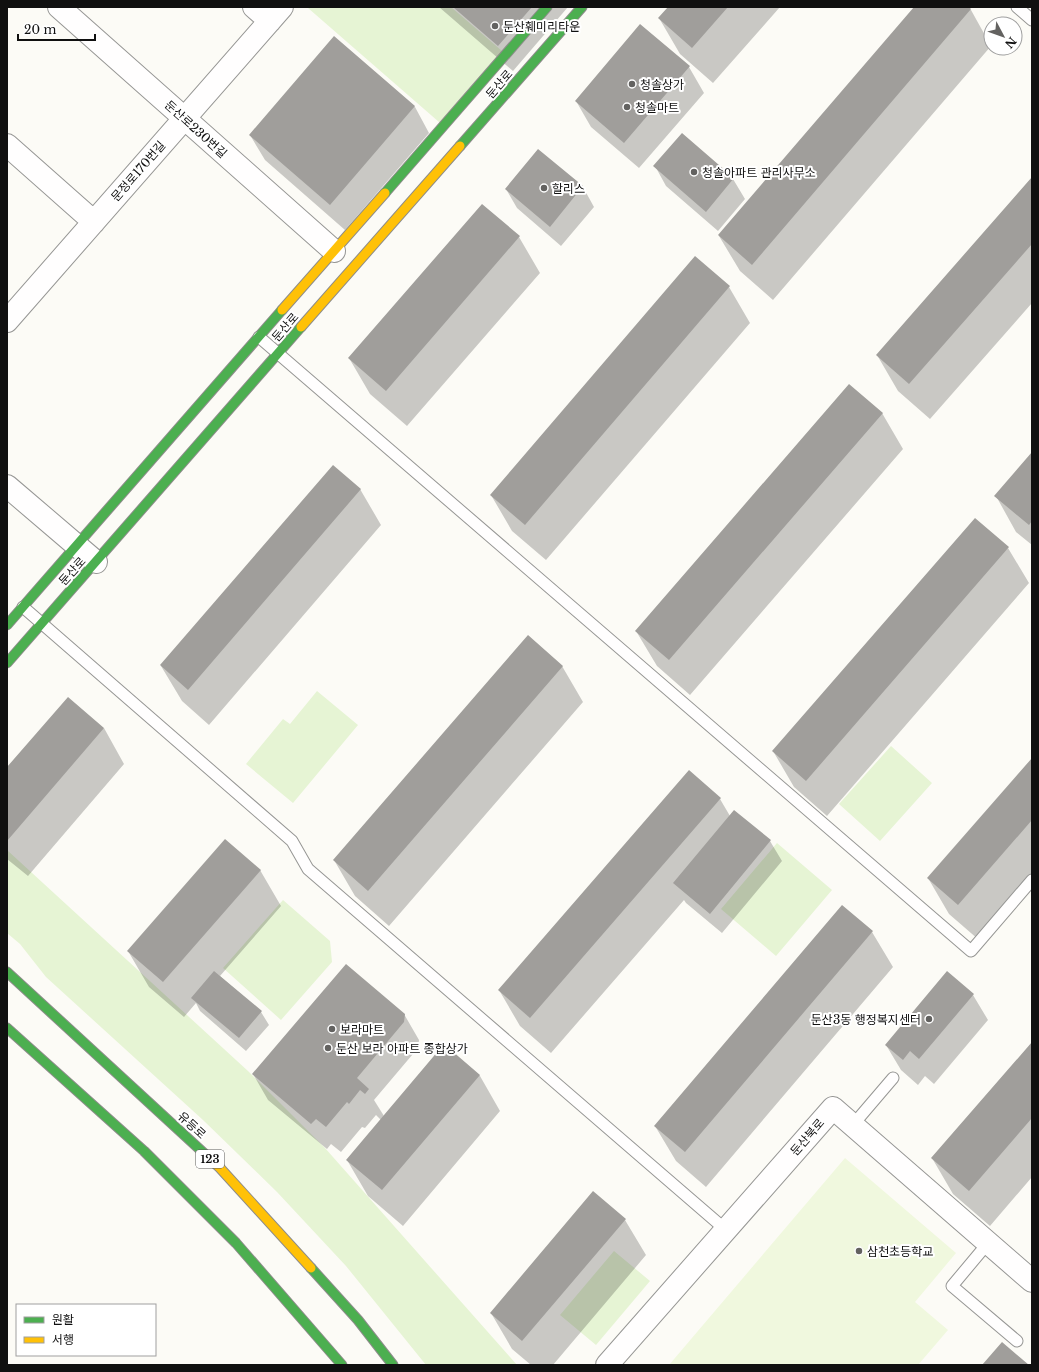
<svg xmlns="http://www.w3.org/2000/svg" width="1039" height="1372" font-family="'Libre Baskerville','Noto Sans KR',serif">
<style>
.green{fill:#e6f4d4}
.pitch{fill:#f0f8de}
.shadow{fill:#0003}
.building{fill:#a09e9b}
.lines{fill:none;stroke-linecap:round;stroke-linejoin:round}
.lane-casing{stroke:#969694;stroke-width:13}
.street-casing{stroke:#969694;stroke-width:24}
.fast-casing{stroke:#8d8c8a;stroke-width:11}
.slow-casing{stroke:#8d8c8a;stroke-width:11}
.lane{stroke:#fffefe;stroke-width:11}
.street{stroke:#fffefe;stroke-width:22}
.fast{stroke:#4caf50;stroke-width:9}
.slow{stroke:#ffc107;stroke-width:9}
.poi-dot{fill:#636260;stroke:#fff;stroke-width:1.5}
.labels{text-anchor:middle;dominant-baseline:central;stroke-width:4;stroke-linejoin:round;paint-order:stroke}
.shield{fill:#fff;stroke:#585858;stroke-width:1}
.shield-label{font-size:11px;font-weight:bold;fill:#101010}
.poi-label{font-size:12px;fill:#101010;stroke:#fff;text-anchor:start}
.street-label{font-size:12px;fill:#101010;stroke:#fff}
</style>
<rect width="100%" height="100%" fill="#fcfbf6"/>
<path class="green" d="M 309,7 L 451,7 L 509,57 L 447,129 L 308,8 Z
M 317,691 L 358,725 L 293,803 L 246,764 L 283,719 L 290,724 Z
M 891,746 L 932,783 L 880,841 L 839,804 Z
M 777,843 L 832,890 L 776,956 L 721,909 Z
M 7,850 L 248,1071 L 325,1148 L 517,1365 L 426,1365 L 346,1266 L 277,1192 L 203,1120 L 46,977 L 20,944 L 7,933 Z
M 283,900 L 330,941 L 332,962 L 281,1020 L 223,968 Z
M 614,1251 L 650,1281 L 596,1345 L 560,1315 Z"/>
<path class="pitch" d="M 845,1158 L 956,1253 L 915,1302 L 948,1330 L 918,1365 L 669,1365 Z"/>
<path class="shadow" d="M 439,7 L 568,7 L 513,71 Z
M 669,7 L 780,7 L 713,83 L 680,54 L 659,18 Z
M 915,7 L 967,7 L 971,10 L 991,46 L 773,300 L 740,271 L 719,236 Z
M 640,26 L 689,67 L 704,93 L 639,168 L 591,127 L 576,101 Z
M 334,38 L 415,107 L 429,133 L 345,230 L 265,160 L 250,135 Z
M 682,135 L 733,179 L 745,199 L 718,231 L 666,186 L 655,166 Z
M 538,150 L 583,187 L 594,207 L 561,246 L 517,208 L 506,189 Z
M 1032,178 L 1032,303 L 930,419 L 898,391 L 877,355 Z
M 519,237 L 540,273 L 407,426 L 370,394 L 349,358 Z
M 729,287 L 750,323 L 546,560 L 512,531 L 491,495 Z
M 882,413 L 903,449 L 690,695 L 657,666 L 636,631 Z
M 1032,454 L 1032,545 L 1016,532 L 996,496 Z
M 360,489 L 381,525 L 209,725 L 182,701 L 161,666 Z
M 1008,548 L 1029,583 L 827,816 L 794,787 L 773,751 Z
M 562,666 L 583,702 L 389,926 L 355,896 L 334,860 Z
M 104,728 L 124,764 L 28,876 L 7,859 L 7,769 Z
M 1032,760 L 1032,879 L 979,940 L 949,914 L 928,878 Z
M 720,799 L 730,816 L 734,811 L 770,841 L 782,861 L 722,933 L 686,903 L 684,900 L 551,1053 L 520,1026 L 499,990 Z
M 260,870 L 281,906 L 220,976 L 261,1012 L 269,1025 L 246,1051 L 200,1011 L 196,1003 L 184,1017 L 149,987 L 128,951 Z
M 872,932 L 893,967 L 706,1187 L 676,1161 L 655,1126 Z
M 973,995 L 988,1020 L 934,1084 L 925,1076 L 918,1085 L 901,1070 L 886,1045 Z
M 404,1014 L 419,1040 L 418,1048 L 374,1100 L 384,1116 L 445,1046 L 480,1076 L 500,1111 L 403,1226 L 368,1196 L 347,1160 L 381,1120 L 376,1115 L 365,1128 L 362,1127 L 341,1152 L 331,1144 L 327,1149 L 268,1100 L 253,1074 Z
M 1032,1043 L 1032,1177 L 990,1226 L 953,1194 L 932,1158 Z
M 625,1220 L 646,1255 L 553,1365 L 531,1365 L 512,1349 L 491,1313 Z"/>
<path class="building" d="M 453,7 L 532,7 L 498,46 Z
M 668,7 L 728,7 L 692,48 L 658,18 Z
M 914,7 L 969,7 L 971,9 L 752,265 L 718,235 Z
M 640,24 L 690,66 L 624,143 L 575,101 Z
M 334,36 L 415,106 L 330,205 L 249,135 Z
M 682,133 L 734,178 L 706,212 L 653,166 Z
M 538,149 L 583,186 L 550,227 L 505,189 Z
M 1032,177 L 1032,244 L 909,384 L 876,355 Z
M 482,204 L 520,236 L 386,391 L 348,358 Z
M 695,256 L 730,286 L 525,525 L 490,495 Z
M 849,384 L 883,413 L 669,660 L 635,631 Z
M 1032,452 L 1032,521 L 1029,525 L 994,496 Z
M 333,465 L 361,489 L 188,690 L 160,665 Z
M 975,518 L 1009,547 L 806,781 L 772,751 Z
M 528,635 L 563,666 L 368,891 L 333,860 Z
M 68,697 L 104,728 L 7,841 L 7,767 Z
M 1032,758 L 1032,820 L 958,905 L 927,878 Z
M 689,770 L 721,798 L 530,1018 L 498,990 Z
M 734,810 L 771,840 L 710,914 L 673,883 Z
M 225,839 L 261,870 L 163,982 L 127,951 Z
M 842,905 L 873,931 L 685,1152 L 654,1126 Z
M 346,964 L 405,1014 L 404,1022 L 357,1078 L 369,1089 L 365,1094 L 360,1090 L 349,1104 L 347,1102 L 326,1127 L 316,1119 L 311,1124 L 252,1074 Z
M 214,971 L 262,1011 L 239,1038 L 191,998 Z
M 947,971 L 974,994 L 919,1059 L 910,1051 L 903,1060 L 885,1045 Z
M 1032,1042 L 1032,1118 L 969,1191 L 931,1158 Z
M 444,1044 L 480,1075 L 382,1190 L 346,1160 Z
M 593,1191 L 626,1219 L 522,1341 L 490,1313 Z
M 1002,1342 L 1029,1365 L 982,1365 Z"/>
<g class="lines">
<defs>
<path id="lane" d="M 1017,7 L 1032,20
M 259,337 L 971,951 L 1032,880
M 23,607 L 292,841 L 308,869 L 726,1230
M 852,1126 L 893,1078
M 988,1243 L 952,1286 L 1017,1341"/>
<path id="street" d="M 59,7 L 334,251
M 254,7 L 270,21
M 7,145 L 94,222
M 7,321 L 282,7
M 7,486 L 96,562
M 607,1365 L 833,1108 L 1032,1281"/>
<path id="fast" d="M 460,146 L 582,7
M 385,193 L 547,7
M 7,625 L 282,310
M 7,663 L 301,327
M 7,972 L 207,1156
M 7,1028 L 144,1151 L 236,1243 L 342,1365
M 311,1268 L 358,1320 L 393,1365"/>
<path id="slow" d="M 282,310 L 385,193
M 301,327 L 460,146
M 207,1156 L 220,1168 L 311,1268"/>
</defs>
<use href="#lane" class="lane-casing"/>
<use href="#street" class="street-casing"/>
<use href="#fast" class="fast-casing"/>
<use href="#slow" class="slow-casing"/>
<use href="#lane" class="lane"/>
<use href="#street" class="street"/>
<use href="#fast" class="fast"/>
<use href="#slow" class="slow"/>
</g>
<g class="poi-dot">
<circle cx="495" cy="26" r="4"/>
<circle cx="632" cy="84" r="4"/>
<circle cx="627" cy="107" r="4"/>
<circle cx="694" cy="172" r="4"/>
<circle cx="544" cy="188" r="4"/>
<circle cx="929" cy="1019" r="4"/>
<circle cx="332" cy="1029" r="4"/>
<circle cx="328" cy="1048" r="4"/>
<circle cx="859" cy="1251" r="4"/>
</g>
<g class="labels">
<rect class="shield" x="196" y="1150" width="28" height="18" rx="3"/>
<g class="shield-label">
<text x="210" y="1159">123</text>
</g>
<g class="poi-label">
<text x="503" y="26">둔산훼미리타운</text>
<text x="640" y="84">청솔상가</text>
<text x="635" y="107">청솔마트</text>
<text x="702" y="172">청솔아파트 관리사무소</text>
<text x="552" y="188">할리스</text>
<text x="921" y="1019" text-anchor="end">둔산3동 행정복지센터</text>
<text x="340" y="1029">보라마트</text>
<text x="336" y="1048">둔산 보라 아파트 종합상가</text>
<text x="867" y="1251">삼천초등학교</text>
</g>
<g class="street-label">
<text transform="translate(499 84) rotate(-49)">둔산로</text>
<text transform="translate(196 129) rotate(42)">둔산로230번길</text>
<text transform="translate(138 171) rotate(-49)">문정로170번길</text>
<text transform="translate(285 327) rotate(-49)">둔산로</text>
<text transform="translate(72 571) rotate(-48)">둔산로</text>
<text transform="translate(192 1125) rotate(43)">유등로</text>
<text transform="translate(807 1137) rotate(-49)">둔산북로</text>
</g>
</g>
<rect width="1039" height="1372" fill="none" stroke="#101010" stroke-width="16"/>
<rect x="16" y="1304" width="140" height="52" fill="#ffffff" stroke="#9f9f9f"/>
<rect x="24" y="1317" width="20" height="6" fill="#4caf50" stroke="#9f9f9f"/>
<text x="52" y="1324" font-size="12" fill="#101010">원활</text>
<rect x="24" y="1337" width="20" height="6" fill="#ffc107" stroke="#9f9f9f"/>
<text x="52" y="1344" font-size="12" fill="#101010">서행</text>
<g transform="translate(1003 36) rotate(131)"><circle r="19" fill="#ffffff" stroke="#9f9f9f"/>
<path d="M0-3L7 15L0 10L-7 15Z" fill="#636260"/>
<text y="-6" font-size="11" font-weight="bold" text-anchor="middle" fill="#101010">N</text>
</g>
<path d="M18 34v6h77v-6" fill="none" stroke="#101010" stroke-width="2"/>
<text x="24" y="34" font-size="12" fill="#101010" stroke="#ffffff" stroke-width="3" paint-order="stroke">20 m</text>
</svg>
